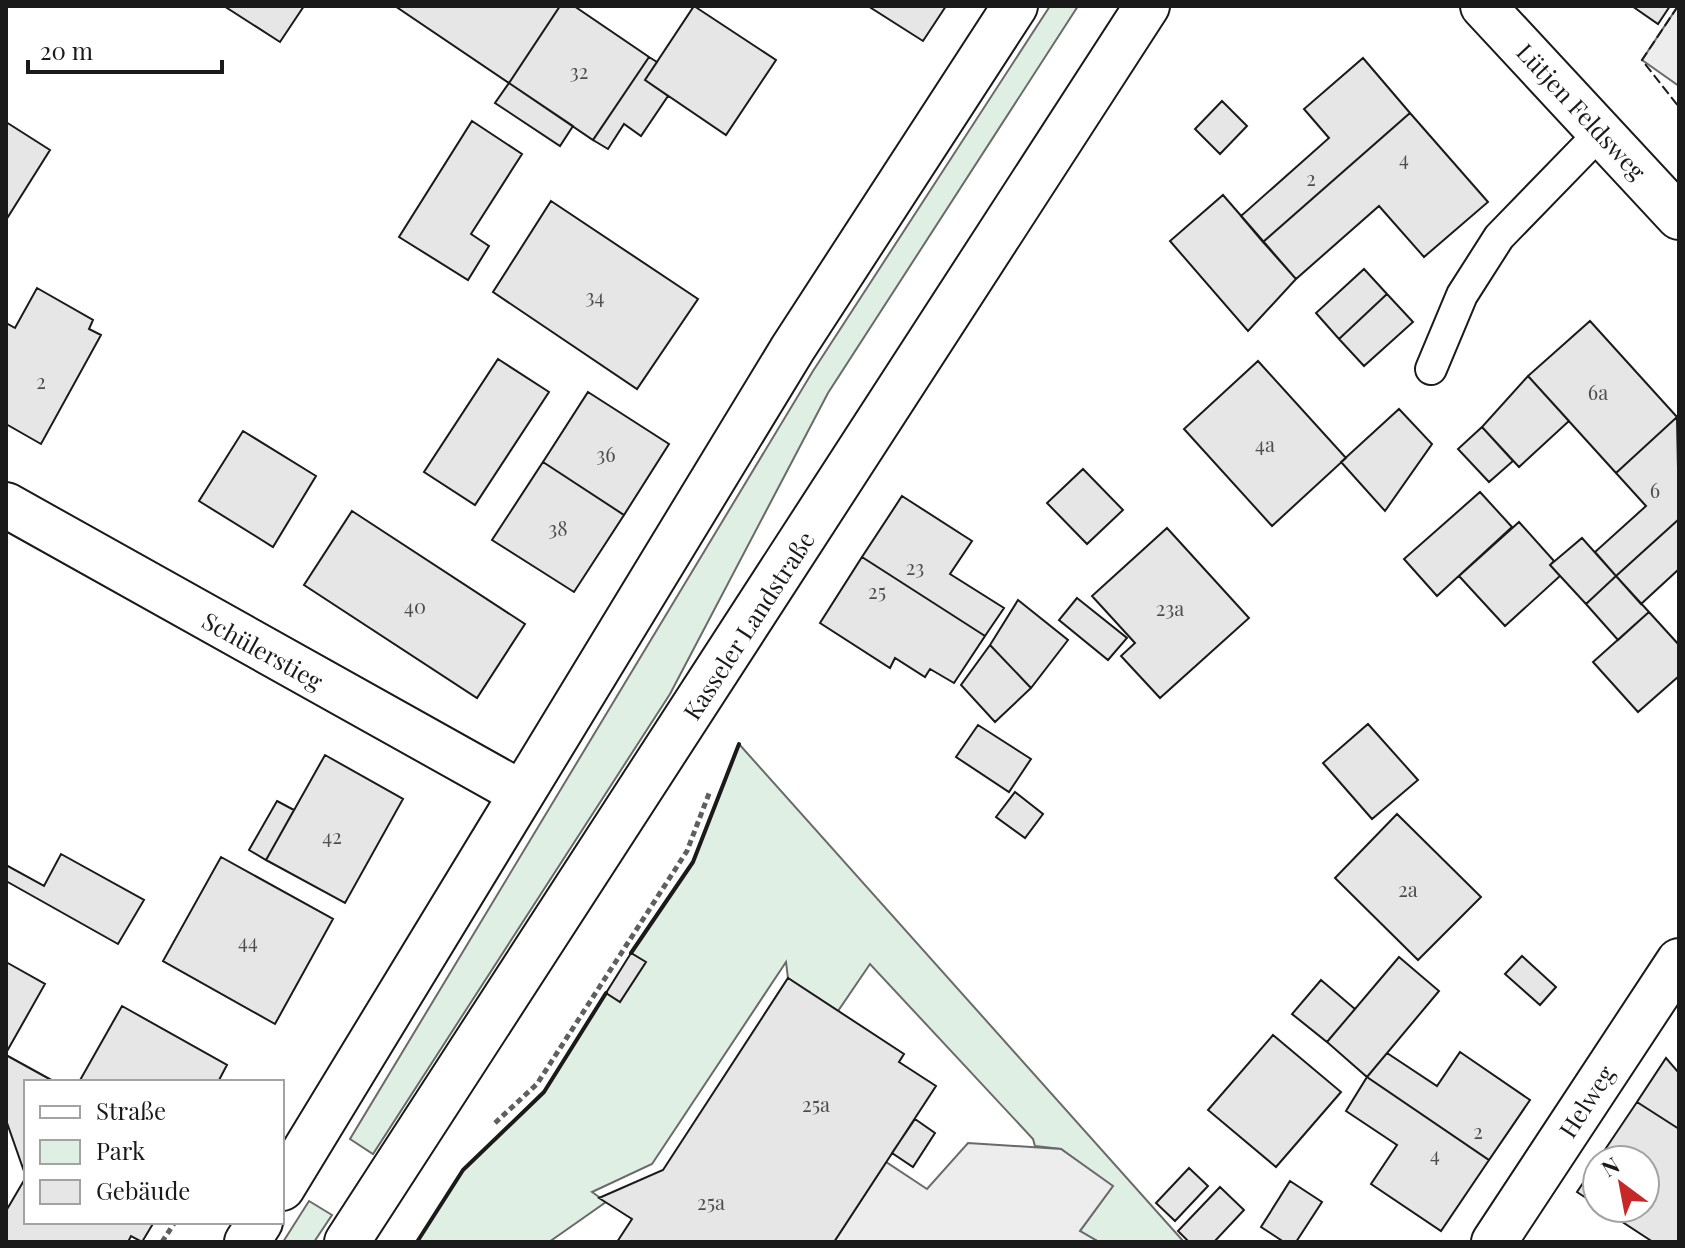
<svg xmlns="http://www.w3.org/2000/svg" width="1685" height="1248" font-family="'Playfair Display',serif">
<style>
.green{fill:#e0efe3;stroke:#6a6a6a;stroke-width:2}
.parking{fill:#ededed;stroke:#6a6a6a;stroke-width:2}
.building{fill:#e6e6e6;stroke:#1a1a1a;stroke-width:2}
.lines{fill:none;stroke-linecap:round;stroke-linejoin:round}
.service-casing{stroke:#1a1a1a;stroke-width:34}
.minor-casing{stroke:#1a1a1a;stroke-width:48}
.primary-casing{stroke:#1a1a1a;stroke-width:48}
.path{stroke:#5f5f5f;stroke-width:5;stroke-dasharray:6 4;stroke-linecap:butt}
.service{stroke:#fff;stroke-width:30}
.minor{stroke:#fff;stroke-width:44}
.primary{stroke:#fff;stroke-width:44}
.fence{stroke:#1a1a1a;stroke-width:2;stroke-dasharray:10 4;stroke-linecap:butt}
.wall{stroke:#1a1a1a;stroke-width:4}
.labels{text-anchor:middle;dominant-baseline:central;stroke-width:6;stroke-linejoin:round;paint-order:stroke}
.number-label{font-size:20px;fill:#4d4d4d}
.street-label{font-size:24px;fill:#1a1a1a;stroke:#fff}
</style>
<rect width="100%" height="100%" fill="#fff"/>
<path class="green" d="M 1050,6 L 1078,6 L 828,393 L 670,694 L 373,1154 L 350,1139 L 813,371 Z
M 739,744 L 1184,1242 L 1099,1242 L 1080,1231 L 1112,1187 L 1061,1149 L 1035,1146 L 1033,1139 L 870,964 L 838,1011 L 788,978 L 786,962 L 652,1164 L 592,1192 L 606,1202 L 549,1242 L 417,1242 L 463,1170 L 544,1092 L 606,993 L 620,1001 L 645,962 L 631,953 L 693,862 Z
M 309,1201 L 332,1215 L 314,1242 L 283,1242 Z"/>
<path class="parking" d="M 1678,6 L 1679,6 L 1679,86 L 1642,60 Z
M 968,1143 L 1061,1149 L 1113,1186 L 1080,1231 L 1099,1242 L 834,1242 L 886,1162 L 927,1189 Z"/>
<path class="building" d="M 224,6 L 304,6 L 280,42 Z
M 395,6 L 560,6 L 509,83 Z
M 560,6 L 574,6 L 649,57 L 593,140 L 509,83 Z
M 694,6 L 776,60 L 726,135 L 645,80 Z
M 868,6 L 946,6 L 923,41 Z
M 1632,6 L 1670,6 L 1658,24 Z
M 649,57 L 657,62 L 645,80 L 668,96 L 641,136 L 624,124 L 608,149 L 593,140 Z
M 1363,58 L 1410,113 L 1263,242 L 1241,216 L 1329,138 L 1304,109 Z
M 509,83 L 573,126 L 560,146 L 495,103 Z
M 1222,101 L 1247,126 L 1220,154 L 1195,129 Z
M 1410,113 L 1488,202 L 1424,257 L 1379,206 L 1296,279 L 1263,242 Z
M 472,121 L 522,154 L 471,234 L 489,246 L 468,280 L 399,237 Z
M 6,122 L 50,150 L 6,220 Z
M 1223,195 L 1296,279 L 1248,331 L 1170,241 Z
M 551,201 L 698,299 L 637,389 L 493,292 Z
M 1364,269 L 1387,294 L 1339,339 L 1316,313 Z
M 37,288 L 93,320 L 89,329 L 101,335 L 41,444 L 6,424 L 6,323 L 15,328 Z
M 1387,294 L 1413,322 L 1364,366 L 1339,339 Z
M 1590,321 L 1677,417 L 1616,473 L 1528,376 Z
M 498,359 L 549,392 L 475,505 L 424,472 Z
M 1258,361 L 1346,458 L 1272,526 L 1184,429 Z
M 1528,376 L 1569,421 L 1519,467 L 1482,427 Z
M 588,392 L 669,444 L 624,515 L 543,462 Z
M 1399,409 L 1432,444 L 1385,511 L 1341,462 Z
M 1677,417 L 1679,519 L 1616,576 L 1595,552 L 1646,506 L 1616,473 Z
M 1482,427 L 1513,461 L 1489,482 L 1458,449 Z
M 243,431 L 316,476 L 273,547 L 199,501 Z
M 543,462 L 624,515 L 574,592 L 492,540 Z
M 1083,469 L 1123,510 L 1087,544 L 1047,503 Z
M 1480,492 L 1512,527 L 1437,596 L 1404,559 Z
M 902,496 L 972,541 L 950,574 L 1004,608 L 985,636 L 862,557 Z
M 352,511 L 525,624 L 477,698 L 304,585 Z
M 1679,519 L 1679,569 L 1641,604 L 1616,576 Z
M 1519,522 L 1554,561 L 1550,565 L 1560,576 L 1505,626 L 1459,576 Z
M 1167,528 L 1249,618 L 1160,698 L 1121,656 L 1135,643 L 1092,596 Z
M 1582,538 L 1616,576 L 1586,604 L 1550,565 Z
M 862,557 L 985,636 L 954,683 L 930,669 L 925,677 L 895,658 L 890,668 L 820,623 Z
M 1616,576 L 1649,612 L 1618,640 L 1586,604 Z
M 1077,598 L 1127,638 L 1108,660 L 1059,620 Z
M 1018,600 L 1068,640 L 1031,688 L 990,645 Z
M 1649,612 L 1679,645 L 1679,676 L 1638,712 L 1593,662 Z
M 990,645 L 1031,688 L 995,722 L 961,685 Z
M 1368,724 L 1418,780 L 1372,819 L 1323,763 Z
M 978,725 L 1031,759 L 1009,792 L 956,757 Z
M 325,755 L 403,799 L 345,903 L 266,860 Z
M 1015,792 L 1043,814 L 1025,838 L 996,817 Z
M 277,801 L 294,810 L 266,860 L 249,850 Z
M 1397,814 L 1481,897 L 1418,960 L 1335,878 Z
M 61,854 L 144,900 L 118,944 L 6,881 L 6,865 L 44,886 Z
M 221,857 L 333,919 L 275,1024 L 163,961 Z
M 631,953 L 646,962 L 620,1002 L 606,993 Z
M 1522,956 L 1556,987 L 1540,1005 L 1505,974 Z
M 1399,957 L 1439,991 L 1367,1077 L 1327,1042 Z
M 6,962 L 45,984 L 6,1053 Z
M 788,978 L 904,1054 L 899,1062 L 936,1086 L 834,1242 L 617,1242 L 632,1219 L 599,1198 L 663,1170 Z
M 1321,980 L 1355,1009 L 1327,1042 L 1292,1014 Z
M 122,1006 L 227,1065 L 218,1082 L 79,1082 Z
M 1273,1035 L 1341,1092 L 1276,1167 L 1208,1110 Z
M 1460,1052 L 1530,1100 L 1489,1160 L 1367,1077 L 1387,1053 L 1437,1086 Z
M 6,1055 L 55,1082 L 26,1082 L 26,1177 L 6,1120 Z
M 1666,1058 L 1679,1073 L 1679,1129 L 1637,1102 Z
M 1367,1077 L 1489,1160 L 1441,1231 L 1371,1184 L 1397,1145 L 1346,1111 Z
M 1637,1102 L 1679,1129 L 1679,1242 L 1653,1242 L 1601,1208 L 1645,1208 L 1645,1160 L 1598,1160 Z
M 915,1119 L 935,1133 L 913,1167 L 892,1153 Z
M 1597,1162 L 1597,1205 L 1577,1192 Z
M 1189,1168 L 1208,1186 L 1175,1221 L 1156,1203 Z
M 26,1177 L 26,1222 L 154,1222 L 142,1242 L 131,1236 L 128,1242 L 6,1242 L 6,1211 Z
M 1290,1181 L 1322,1202 L 1296,1242 L 1284,1242 L 1261,1227 Z
M 1220,1187 L 1244,1210 L 1214,1242 L 1189,1242 L 1178,1231 Z"/>
<g class="lines">
<defs>
<path id="service" d="M 1431,369 L 1462,295 L 1499,237 L 1601,132"/>
<path id="minor" d="M 1483,6 L 1679,217
M 6,505 L 521,793
M 1494,1242 L 1679,961"/>
<path id="primary" d="M 282,1188 L 793,348 L 1015,6
M 247,1242 L 260,1222
M 347,1242 L 1147,6"/>
</defs>
<use href="#service" class="service-casing"/>
<use href="#minor" class="minor-casing"/>
<use href="#primary" class="primary-casing"/>
<path class="path" d="M 495,1123 L 537,1084 L 687,851 L 710,791
M 162,1242 L 175,1222"/>
<use href="#service" class="service"/>
<use href="#minor" class="minor"/>
<use href="#primary" class="primary"/>
<path class="fence" d="M 1678,6 L 1642,60 L 1679,107"/>
<path class="wall" d="M 631,953 L 693,862 L 739,744
M 417,1242 L 463,1170 L 544,1092 L 606,993"/>
</g>
<g class="labels">
<g class="number-label">
<text x="579" y="70">32</text>
<text x="1404" y="157">4</text>
<text x="1311" y="177">2</text>
<text x="595" y="295">34</text>
<text x="41" y="380">2</text>
<text x="1598" y="391">6a</text>
<text x="1265" y="443">4a</text>
<text x="606" y="453">36</text>
<text x="1655" y="489">6</text>
<text x="558" y="527">38</text>
<text x="915" y="566">23</text>
<text x="877" y="590">25</text>
<text x="415" y="605">40</text>
<text x="1170" y="607">23a</text>
<text x="332" y="835">42</text>
<text x="1408" y="888">2a</text>
<text x="248" y="940">44</text>
<text x="816" y="1103">25a</text>
<text x="1478" y="1130">2</text>
<text x="1435" y="1153">4</text>
<text x="711" y="1201">25a</text>
</g>
<g class="street-label">
<text transform="translate(1582 111) rotate(47)">Lütjen Feldsweg</text>
<text transform="translate(748 625) rotate(-57)">Kasseler Landstraße</text>
<text transform="translate(263 650) rotate(29)">Schülerstieg</text>
<text transform="translate(1586 1101) rotate(-57)">Helweg</text>
</g>
</g>
<rect width="1685" height="1248" fill="none" stroke="#1a1a1a" stroke-width="16"/>
<rect x="24" y="1080" width="260" height="144" fill="#ffffff" stroke="#a3a3a3" stroke-width="2"/>
<rect x="40" y="1106" width="40" height="12" fill="#ffffff" stroke="#a3a3a3" stroke-width="2"/>
<text x="96" y="1120" font-size="24" fill="#1a1a1a">Straße</text>
<rect x="40" y="1140" width="40" height="24" fill="#e0efe3" stroke="#a3a3a3" stroke-width="2"/>
<text x="96" y="1160" font-size="24" fill="#1a1a1a">Park</text>
<rect x="40" y="1180" width="40" height="24" fill="#e6e6e6" stroke="#a3a3a3" stroke-width="2"/>
<text x="96" y="1200" font-size="24" fill="#1a1a1a">Gebäude</text>
<g transform="translate(1621 1184) rotate(328)"><circle r="38" fill="#ffffff" stroke="#a3a3a3" stroke-width="2"/>
<path d="M0-6L14 30L0 20L-14 30Z" fill="#c62828"/>
<text y="-12" font-size="22" font-weight="bold" text-anchor="middle" fill="#1a1a1a">N</text>
</g>
<path d="M28 60v12h194v-12" fill="none" stroke="#1a1a1a" stroke-width="4"/>
<text x="40" y="60" font-size="24" fill="#1a1a1a" stroke="#ffffff" stroke-width="6" paint-order="stroke">20 m</text>
</svg>
